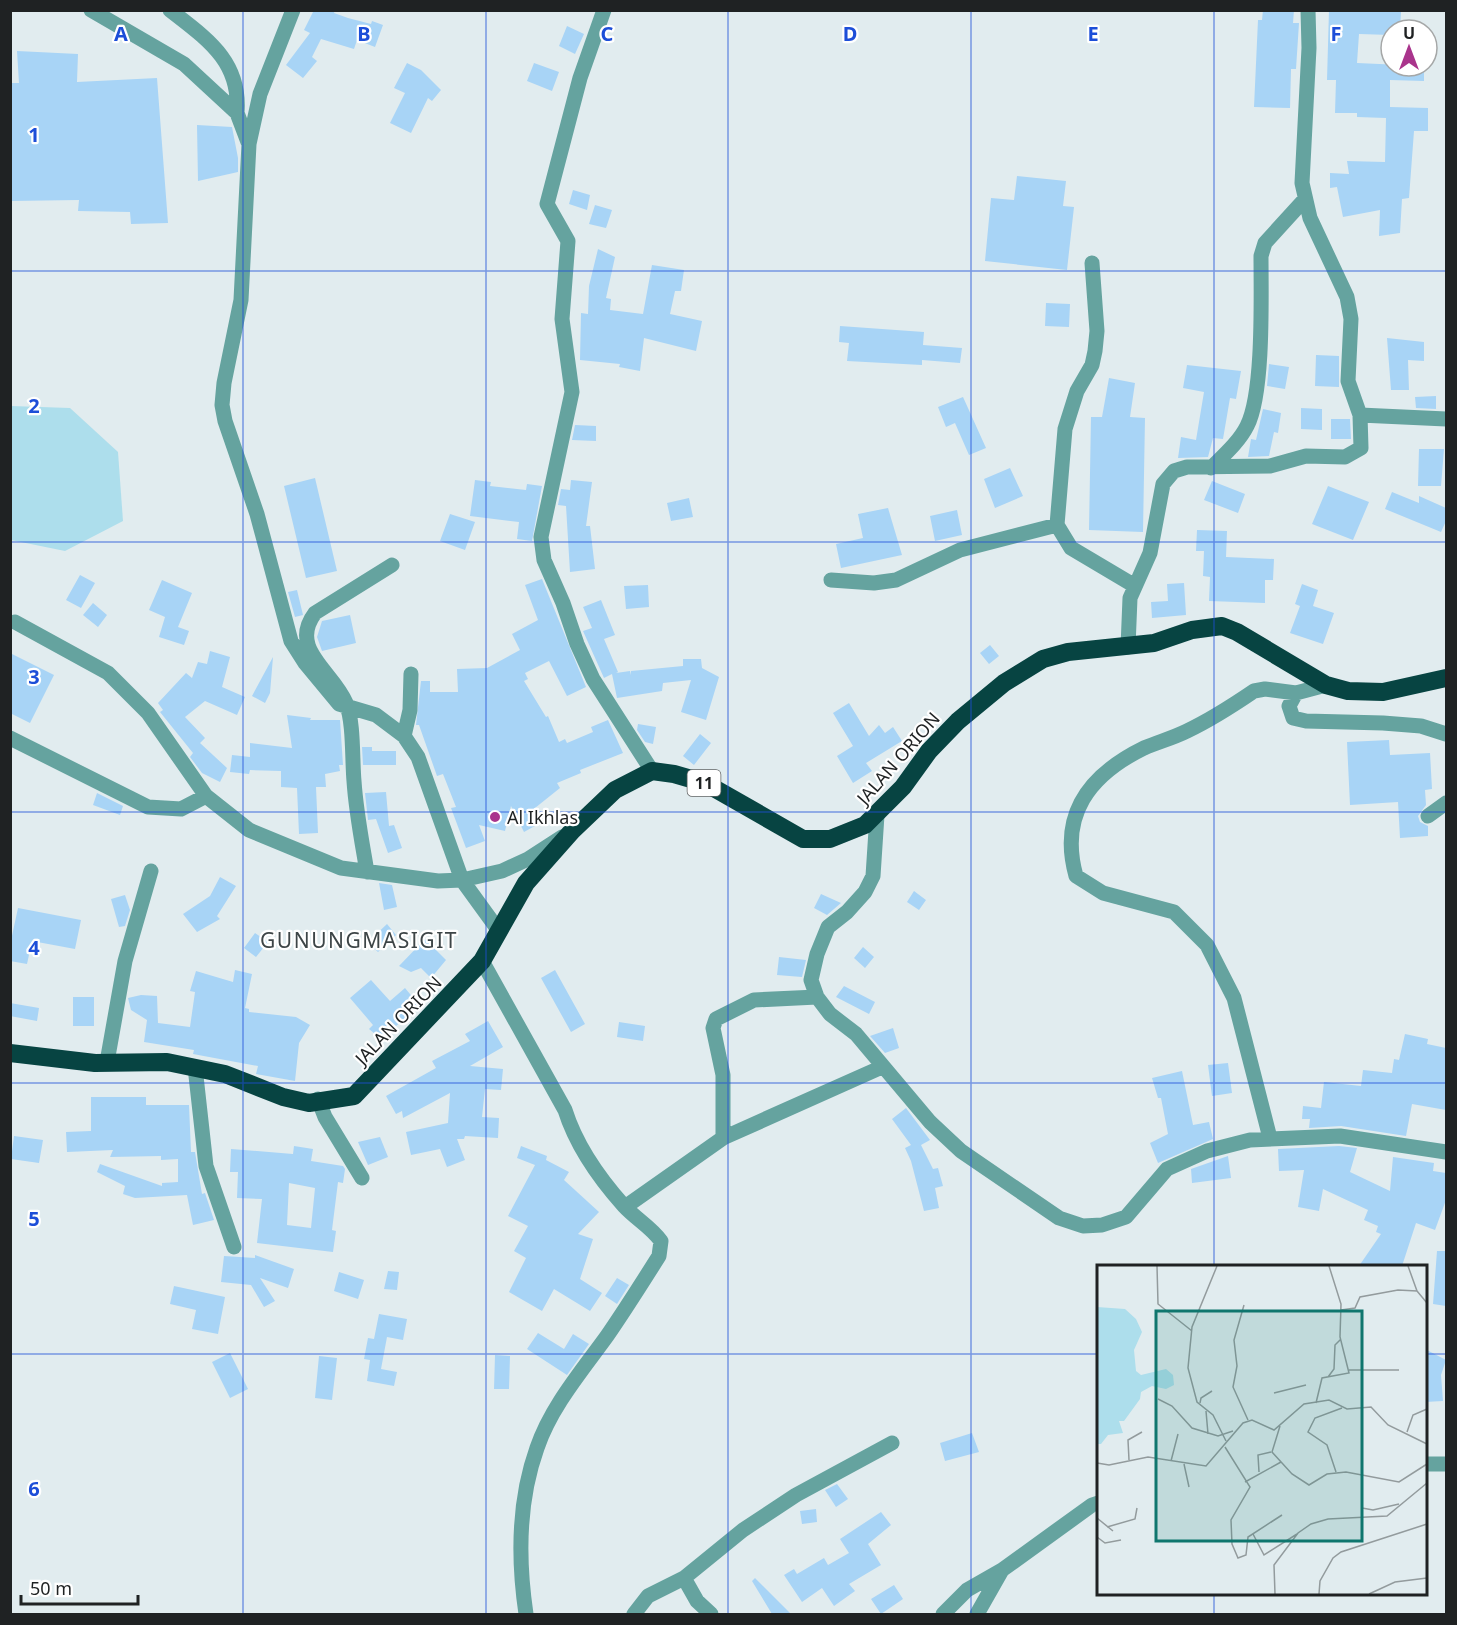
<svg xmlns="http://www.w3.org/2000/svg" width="1457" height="1625" font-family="'Noto Sans',sans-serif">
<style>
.green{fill:#addeec}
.building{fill:#a8d4f6;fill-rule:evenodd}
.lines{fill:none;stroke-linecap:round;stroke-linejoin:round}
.minor{stroke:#65a39f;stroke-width:15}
.highway{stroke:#074442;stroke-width:18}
.grid{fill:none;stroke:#1d4ed8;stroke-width:1.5;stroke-opacity:0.55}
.poi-dot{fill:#a9348c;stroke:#fff;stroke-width:2}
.labels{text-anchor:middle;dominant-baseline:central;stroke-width:4.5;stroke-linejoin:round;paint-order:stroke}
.shield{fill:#fff;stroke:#626465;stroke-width:1.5}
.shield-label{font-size:16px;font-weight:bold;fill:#1f2223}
.street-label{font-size:18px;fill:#1f2223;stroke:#fff}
.poi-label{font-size:18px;fill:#1f2223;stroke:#fff;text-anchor:start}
.quarter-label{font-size:21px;letter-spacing:1.5px;fill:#3d4547;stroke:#fff}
.inset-road{fill:none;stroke:#939b9d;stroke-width:1.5}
.view{fill:#0f766e;fill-opacity:0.15;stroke:#0f766e;stroke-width:3}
.inset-edge{fill:none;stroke:#1f2223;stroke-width:3}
.grid-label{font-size:20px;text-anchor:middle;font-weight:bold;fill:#1d4ed8;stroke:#fff;stroke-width:4.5;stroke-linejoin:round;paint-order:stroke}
</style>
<rect width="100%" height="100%" fill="#e1ecef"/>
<path class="green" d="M 11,406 L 70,408 L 118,452 L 123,521 L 65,551 L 11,540 Z"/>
<path class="building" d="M 314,10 L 335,10 L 334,13 L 348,18 L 371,24 L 372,21 L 383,25 L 375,47 L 357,40 L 354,49 L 321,39 L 312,57 L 317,61 L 303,78 L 286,65 L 310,33 L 304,30 Z
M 1263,10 L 1294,10 L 1293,23 L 1299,23 L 1296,69 L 1291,69 L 1290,108 L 1254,107 L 1258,20 L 1262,20 Z
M 1329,10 L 1401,12 L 1400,30 L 1391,30 L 1391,35 L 1359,34 L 1357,63 L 1424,66 L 1424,81 L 1390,80 L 1390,107 L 1428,108 L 1428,131 L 1414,131 L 1409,198 L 1402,199 L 1400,233 L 1379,236 L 1380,210 L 1343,217 L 1337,187 L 1330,188 L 1330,173 L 1349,174 L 1347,161 L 1385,162 L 1386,118 L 1357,117 L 1357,113 L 1335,113 L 1336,80 L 1327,80 Z
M 567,26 L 584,34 L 575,54 L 559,46 Z
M 17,51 L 78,54 L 77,82 L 157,78 L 168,223 L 131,224 L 130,212 L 78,211 L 79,200 L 10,201 L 10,83 L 19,83 Z
M 407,63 L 421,70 L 441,90 L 432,101 L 428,98 L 411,133 L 390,123 L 405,93 L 394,88 Z
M 534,63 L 559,72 L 552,91 L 527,81 Z
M 197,125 L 232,127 L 238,158 L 238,172 L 198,181 Z
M 1017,176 L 1066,181 L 1063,206 L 1074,207 L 1067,270 L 985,261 L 991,198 L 1014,200 Z
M 573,190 L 590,195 L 587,210 L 569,204 Z
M 595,205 L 612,210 L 606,228 L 589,224 Z
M 598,249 L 615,257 L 606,298 L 611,299 L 610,310 L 643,314 L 652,265 L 684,270 L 681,291 L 675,291 L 670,314 L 702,321 L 696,351 L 644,338 L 640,371 L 619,367 L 620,364 L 580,360 L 581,313 L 588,314 L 589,286 Z
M 1046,303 L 1070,304 L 1069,327 L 1045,326 Z
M 840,326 L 924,332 L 923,345 L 962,348 L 960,363 L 922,360 L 922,365 L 847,361 L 849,343 L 839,342 Z
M 1387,338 L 1424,342 L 1424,361 L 1408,360 L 1409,390 L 1391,390 Z
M 1316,355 L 1339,356 L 1339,387 L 1315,386 Z
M 1269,364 L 1289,367 L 1285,389 L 1267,386 Z
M 1187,365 L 1241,371 L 1236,399 L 1230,398 L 1223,439 L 1213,438 L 1208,457 L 1178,458 L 1181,437 L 1196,440 L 1204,392 L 1183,388 Z
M 1109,378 L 1135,383 L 1130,417 L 1145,418 L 1143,532 L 1089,530 L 1091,417 L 1102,417 Z
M 1436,396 L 1436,409 L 1416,408 L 1415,397 Z
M 963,397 L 986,448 L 969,455 L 955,423 L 946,427 L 938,407 Z
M 1301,408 L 1322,409 L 1322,430 L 1301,429 Z
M 1263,409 L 1281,413 L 1278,433 L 1274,432 L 1269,456 L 1248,457 L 1251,439 L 1256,440 Z
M 1331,419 L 1350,419 L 1351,439 L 1331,439 Z
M 575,425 L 596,426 L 596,441 L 572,440 Z
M 1419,449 L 1444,449 L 1441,486 L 1418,486 Z
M 1010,468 L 1023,496 L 995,508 L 984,479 Z
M 315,478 L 337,571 L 306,578 L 284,486 Z
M 475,480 L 491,482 L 490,486 L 526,490 L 527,484 L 542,486 L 532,541 L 517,539 L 519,522 L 470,516 Z
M 571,480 L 592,482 L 586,526 L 590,526 L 595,569 L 570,572 L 566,506 L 558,505 L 561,489 L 570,490 Z
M 1212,481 L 1245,494 L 1238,513 L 1204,500 Z
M 1328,486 L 1369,502 L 1353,540 L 1312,524 Z
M 1392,492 L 1419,503 L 1419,496 L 1446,508 L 1446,521 L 1441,532 L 1385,509 Z
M 689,498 L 693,517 L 671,521 L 667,503 Z
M 888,508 L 902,555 L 841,568 L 836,544 L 863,538 L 858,514 Z
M 957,510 L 962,535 L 935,541 L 930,516 Z
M 450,514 L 475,522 L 465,550 L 440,541 Z
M 1197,530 L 1227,531 L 1226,557 L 1274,559 L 1273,580 L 1265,580 L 1265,603 L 1209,601 L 1210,577 L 1203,576 L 1204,551 L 1196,551 Z
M 80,575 L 95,583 L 81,608 L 66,600 Z
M 542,579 L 586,687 L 567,696 L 549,661 L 525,673 L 528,679 L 524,681 L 546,717 L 548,716 L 559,742 L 565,739 L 567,743 L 593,732 L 591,727 L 608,720 L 623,753 L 580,770 L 581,773 L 557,783 L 560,788 L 535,808 L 542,822 L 524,832 L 511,806 L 505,831 L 479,825 L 485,841 L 466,848 L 451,808 L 456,807 L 443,774 L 437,776 L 419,725 L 416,725 L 421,681 L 430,681 L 430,692 L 458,692 L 457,669 L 487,668 L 520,650 L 512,634 L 538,620 L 525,585 Z
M 162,580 L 192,593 L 178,627 L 189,631 L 184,645 L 159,637 L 165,617 L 149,610 Z
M 1184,583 L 1186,615 L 1152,618 L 1151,602 L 1168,601 L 1167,584 Z
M 1302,584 L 1318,590 L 1313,606 L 1334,613 L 1323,644 L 1290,633 L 1300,606 L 1295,604 Z
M 648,585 L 649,607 L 626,609 L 624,586 Z
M 297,590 L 303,615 L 295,617 L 288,592 Z
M 601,600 L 615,635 L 604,639 L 618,672 L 616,673 L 630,671 L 631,675 L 631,671 L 683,666 L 683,659 L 701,659 L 702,668 L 719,677 L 706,720 L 681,712 L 691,680 L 663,683 L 662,691 L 617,698 L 612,674 L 604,678 L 583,631 L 592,628 L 583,607 Z
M 93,603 L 107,615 L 98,627 L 83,615 Z
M 350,615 L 356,643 L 322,651 L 317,637 L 322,621 Z
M 990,645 L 999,656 L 989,664 L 980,653 Z
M 210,651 L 230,657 L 222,687 L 245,697 L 237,715 L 205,701 L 185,717 L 205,738 L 200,743 L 227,768 L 220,782 L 202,773 L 190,757 L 193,753 L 160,712 L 163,710 L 158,703 L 186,673 L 192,678 L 198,662 L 207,664 Z
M 10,653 L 54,675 L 30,723 L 10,713 Z
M 273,657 L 270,693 L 265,703 L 252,696 Z
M 849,703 L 869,736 L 879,725 L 885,733 L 893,727 L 902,741 L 866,763 L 872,771 L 853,783 L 837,756 L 853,746 L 833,713 Z
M 287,715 L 311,718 L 310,720 L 340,720 L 343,765 L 339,765 L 340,771 L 325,774 L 326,787 L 316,787 L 318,833 L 299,834 L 297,788 L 281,787 L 281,771 L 250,770 L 249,774 L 230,772 L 232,755 L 250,757 L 250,743 L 292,748 Z
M 638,724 L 656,727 L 653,744 L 645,742 L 637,730 Z
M 700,734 L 711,743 L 694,765 L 683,756 Z
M 1389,740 L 1390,755 L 1430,753 L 1432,789 L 1425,790 L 1426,805 L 1418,816 L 1420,822 L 1428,826 L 1428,836 L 1400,838 L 1398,802 L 1350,805 L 1347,742 Z
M 362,747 L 372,747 L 372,751 L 396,751 L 396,765 L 363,765 Z
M 386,792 L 389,826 L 394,825 L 402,848 L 388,853 L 376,819 L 368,820 L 365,793 Z
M 97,793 L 123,806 L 120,815 L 93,805 Z
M 220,877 L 236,886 L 217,916 L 220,919 L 197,932 L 183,914 L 210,896 Z
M 379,883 L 392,885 L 397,907 L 384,910 Z
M 914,891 L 926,900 L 919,910 L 907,902 Z
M 821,894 L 841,903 L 827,915 L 814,908 Z
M 125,895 L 130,910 L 125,926 L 119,927 L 111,899 Z
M 18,908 L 81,920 L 75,949 L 32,941 L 27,964 L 10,961 L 10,945 Z
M 387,924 L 396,935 L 378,952 L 368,942 Z
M 255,933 L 268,942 L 256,957 L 244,948 Z
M 425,939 L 446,960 L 431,978 L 421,968 L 411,972 L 399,966 Z
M 863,947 L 874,957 L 865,968 L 854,958 Z
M 779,957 L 806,960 L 802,977 L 777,975 Z
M 235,970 L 252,974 L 245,1008 L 249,1009 L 249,1012 L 296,1017 L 310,1025 L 299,1043 L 295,1081 L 256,1074 L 258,1066 L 193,1054 L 194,1050 L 144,1042 L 147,1020 L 131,1010 L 128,998 L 141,995 L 157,996 L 158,1023 L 190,1027 L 195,992 L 190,991 L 196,971 L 233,982 Z
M 555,970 L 585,1024 L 571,1032 L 541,978 Z
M 371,980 L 390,1001 L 405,988 L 420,1006 L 396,1026 L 394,1025 L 381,1039 L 369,1029 L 373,1025 L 350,998 Z
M 844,986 L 875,1002 L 869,1014 L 836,997 Z
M 73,997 L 94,997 L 94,1026 L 73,1026 Z
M 10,1003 L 39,1008 L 37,1021 L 10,1016 Z
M 488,1021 L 503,1047 L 470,1066 L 503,1069 L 501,1090 L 485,1089 L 482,1117 L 499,1118 L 498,1138 L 465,1136 L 464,1139 L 457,1139 L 465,1160 L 447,1167 L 440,1149 L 411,1155 L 406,1132 L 448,1123 L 450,1093 L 403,1118 L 402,1111 L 396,1114 L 386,1096 L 436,1068 L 432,1061 L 470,1041 L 465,1034 Z
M 619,1022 L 645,1026 L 643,1041 L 617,1037 Z
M 893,1028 L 899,1048 L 885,1053 L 870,1036 Z
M 1405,1034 L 1428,1039 L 1427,1044 L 1446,1048 L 1446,1110 L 1412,1104 L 1406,1136 L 1341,1126 L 1309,1128 L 1310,1119 L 1302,1119 L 1303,1106 L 1321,1108 L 1324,1082 L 1361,1086 L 1363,1070 L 1392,1073 L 1394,1059 L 1399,1060 Z
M 1228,1063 L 1232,1093 L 1212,1096 L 1208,1065 Z
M 1182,1071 L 1193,1125 L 1209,1122 L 1213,1139 L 1158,1163 L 1150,1143 L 1168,1134 L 1161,1098 L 1158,1098 L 1152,1078 Z
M 91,1097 L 146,1097 L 146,1105 L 189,1105 L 191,1152 L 195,1152 L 202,1194 L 205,1193 L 214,1220 L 193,1225 L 187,1195 L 135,1198 L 123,1194 L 125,1186 L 97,1172 L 100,1164 L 162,1186 L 162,1183 L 178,1182 L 178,1159 L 161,1160 L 161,1156 L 110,1157 L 113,1150 L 67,1152 L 66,1132 L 91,1131 Z
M 906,1108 L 930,1140 L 921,1145 L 933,1169 L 938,1168 L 943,1186 L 935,1188 L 939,1208 L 924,1211 L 911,1161 L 905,1148 L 911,1145 L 892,1119 Z
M 14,1136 L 43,1140 L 39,1163 L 11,1159 Z
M 380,1137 L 388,1157 L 368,1165 L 358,1142 Z
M 294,1146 L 313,1149 L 311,1161 L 343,1166 L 345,1169 L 343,1183 L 338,1182 L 332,1230 L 336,1231 L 333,1252 L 257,1243 L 262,1199 L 237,1198 L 238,1172 L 230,1172 L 231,1149 L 293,1154 ZM 289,1183 L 315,1188 L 311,1228 L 287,1225 Z
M 521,1146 L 547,1156 L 546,1160 L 569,1172 L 564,1180 L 599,1212 L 578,1234 L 593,1239 L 580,1279 L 602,1293 L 590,1311 L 554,1289 L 542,1311 L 509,1292 L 526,1258 L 514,1251 L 528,1226 L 508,1216 L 535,1165 L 517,1158 Z
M 1339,1146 L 1357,1148 L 1350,1172 L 1390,1191 L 1393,1157 L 1434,1163 L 1433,1171 L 1446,1173 L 1446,1200 L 1435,1230 L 1416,1223 L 1402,1266 L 1359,1266 L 1381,1234 L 1376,1232 L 1378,1226 L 1364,1220 L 1368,1210 L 1323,1189 L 1319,1211 L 1298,1207 L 1304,1170 L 1279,1171 L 1278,1149 Z
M 1228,1156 L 1231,1178 L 1192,1183 L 1191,1169 Z
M 1437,1251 L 1446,1251 L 1446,1306 L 1433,1304 Z
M 255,1255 L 294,1269 L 288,1288 L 260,1278 L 275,1301 L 264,1307 L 251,1285 L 221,1282 L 224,1256 L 255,1258 Z
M 388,1271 L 399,1272 L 397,1290 L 384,1289 Z
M 339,1272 L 364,1280 L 358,1299 L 334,1291 Z
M 617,1278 L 629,1285 L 617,1304 L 605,1296 Z
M 174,1286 L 225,1297 L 218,1334 L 192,1329 L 196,1310 L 170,1304 Z
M 379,1314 L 407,1319 L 403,1340 L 387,1337 L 381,1369 L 397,1372 L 394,1386 L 367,1381 L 370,1360 L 364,1359 L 368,1338 L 374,1339 Z
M 538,1333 L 564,1349 L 573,1334 L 589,1344 L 567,1375 L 527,1349 Z
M 1425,1349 L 1446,1360 L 1441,1375 L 1443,1401 L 1425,1402 Z
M 230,1353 L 248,1389 L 230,1398 L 212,1362 Z
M 495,1355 L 510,1356 L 509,1389 L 494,1389 Z
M 319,1356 L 337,1358 L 332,1400 L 315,1398 Z
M 972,1433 L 979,1452 L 945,1461 L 940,1443 Z
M 837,1484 L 848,1499 L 836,1507 L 825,1490 Z
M 816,1509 L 817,1522 L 802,1524 L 800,1511 Z
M 881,1512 L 891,1525 L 868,1544 L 881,1565 L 849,1584 L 855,1591 L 834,1606 L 822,1588 L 802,1602 L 784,1575 L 794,1569 L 797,1574 L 824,1558 L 828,1565 L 849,1553 L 840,1539 Z
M 755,1578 L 791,1614 L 772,1614 L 752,1581 Z
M 894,1585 L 903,1599 L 881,1614 L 871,1599 Z"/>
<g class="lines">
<path class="minor" d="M 91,10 L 184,64 L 237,113 L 248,142
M 170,10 C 207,39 241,61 237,113
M 293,10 L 260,94 L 249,144 L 241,300 L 224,383 L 222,405 L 225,421 L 257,514 L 291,641 L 305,663 L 339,704 L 376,715 L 404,736 L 418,757 L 462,880 L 499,931
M 604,10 L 580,78 L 547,204 L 568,241 L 562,319 L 572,392 L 541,537 L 544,560 L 563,603 L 577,644 L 593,679 L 652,771
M 1092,263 L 1097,331 L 1095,351 L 1092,365 L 1077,391 L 1065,429 L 1057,525 L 1071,548 L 1135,586
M 1360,415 L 1446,419
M 1211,468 C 1224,455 1239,442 1247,426 C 1264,393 1261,296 1261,256 L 1265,243 L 1305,199
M 831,580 L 874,583 L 896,580 L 960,550 L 1057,525
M 15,622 L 108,673 L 148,713 L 206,796 L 249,830 L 341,868 L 438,881 L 462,880 L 502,871 L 528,859 L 562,837
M 1128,647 L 1130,598 L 1150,553 L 1163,484 L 1174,471 L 1187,467 L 1270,466 L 1306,456 L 1345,457 L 1361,448 L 1360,415 L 1348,381 L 1351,319 L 1347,297 L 1310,218 L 1302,183 L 1309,48 L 1308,10
M 1296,693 L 1289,706 L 1293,718 L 1306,721 L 1383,723 L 1421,726 L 1446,734
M 404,736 L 410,710 L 411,674
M 10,738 L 148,807 L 181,809 L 206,796
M 877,815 L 873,876 L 865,892 L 847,912 L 828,927 L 817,954 L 811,980 L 817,997 L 830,1014 L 856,1034 L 930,1122 L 961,1151 L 1059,1218 L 1083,1226 L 1102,1225 L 1126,1217 L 1167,1169 L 1207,1151 L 1250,1140 L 1340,1136 L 1446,1152
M 1428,816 L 1446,803
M 367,872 C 362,842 356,812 354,781 C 352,760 354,722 346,703 C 333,671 288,649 315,613 L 392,565
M 482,961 L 565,1110 C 576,1145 599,1178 624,1206 C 636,1219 651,1227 661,1241 L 659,1256 C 642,1283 625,1310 607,1336 C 581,1372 551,1407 537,1448 C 518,1501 518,1560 526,1614
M 107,1062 L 125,961 L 151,871
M 195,1067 L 206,1166 L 234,1247
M 318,1099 L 325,1117 L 362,1178
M 723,1138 L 723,1075 L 713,1028 L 716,1019 L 754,1000 L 817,997
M 1270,1138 L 1234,998 L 1207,945 L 1174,912 L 1103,893 L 1076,876 C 1059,815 1089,775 1144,748 C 1158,742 1173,738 1187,731 C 1210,720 1232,706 1254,691 L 1265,689 L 1296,693 L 1326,685
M 625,1207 L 723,1138 L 882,1067
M 1426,1464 L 1446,1464
M 684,1578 L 697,1601 L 711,1614
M 634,1614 L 648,1596 L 684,1578 L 743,1530 L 796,1495 L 892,1443
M 943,1614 L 967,1590 L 1002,1570
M 977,1614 L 1002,1570 L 1092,1505 L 1098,1503"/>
<path class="highway" d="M 10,1053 L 95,1063 L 167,1062 L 225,1074 L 283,1097 L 309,1103 L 354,1096 L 482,961 L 526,883 L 572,831 L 615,790 L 652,771 L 674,774 L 705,783 L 803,839 L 830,839 L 865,825 L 903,787 L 929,751 L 958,721 L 1004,683 L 1043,659 L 1068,652 L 1154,643 L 1192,630 L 1222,626 L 1237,632 L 1326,685 L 1348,691 L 1383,692 L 1446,678"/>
</g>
<path class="grid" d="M 243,10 L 243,1614M 486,10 L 486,1614M 728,10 L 728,1614M 971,10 L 971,1614M 1214,10 L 1214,1266M 10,271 L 1446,271M 10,542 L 1446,542M 10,812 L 1446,812M 10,1083 L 1446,1083M 10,1354 L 1098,1354M 1426,1354 L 1446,1354M 1214,1594 L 1214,1614"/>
<circle class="poi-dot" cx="495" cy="817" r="6"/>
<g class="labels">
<rect class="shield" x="687.5" y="770" width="33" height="26" rx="4.5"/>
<g class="shield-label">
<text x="704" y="783">11</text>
</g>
<g class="street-label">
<text transform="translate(898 758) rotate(-49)">JALAN ORION</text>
<text transform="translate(398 1020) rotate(-46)">JALAN ORION</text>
</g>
<g class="poi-label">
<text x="507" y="817">Al Ikhlas</text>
</g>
<g class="quarter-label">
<text x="359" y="940">GUNUNGMASIGIT</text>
</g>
</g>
<g transform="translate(1097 1265)">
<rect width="330" height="330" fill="#e1ecef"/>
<path d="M 0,42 L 28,44 L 39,54 L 45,67 L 37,85 L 39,106 L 44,110 L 69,104 L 76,110 L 77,120 L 69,124 L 55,121 L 44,127 L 43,134 L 27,156 L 22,156 L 26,168 L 11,170 L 4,179 L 0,179 Z" fill="#addeec"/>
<path class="inset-road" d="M 60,1 L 61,39 L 95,66M 120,1 L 95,62 L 91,103 L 100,137 L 116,150 L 129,176M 311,1 L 320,26M 147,40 L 137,75 L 140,101 L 136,122 L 151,155M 244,45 L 258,43 L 263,32 L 301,25 L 320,26 L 330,38M 252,105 L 302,105M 231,112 L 237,104 L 238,80 L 244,74M 177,128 L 209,120M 61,134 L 75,141 L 95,163 L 121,171 L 136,166M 103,138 L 104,133 L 115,126M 219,138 L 225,113 L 252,108 L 243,72 L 244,39 L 232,1M 109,146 L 111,169M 183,161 L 175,187 L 195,209 L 212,220 L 230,209 L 249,207 L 302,217 L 330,199M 310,167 L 316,150 L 330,144M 128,182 L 153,222 L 134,255 L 135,279 L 141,293 L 149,290 L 151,272 L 185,250M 32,195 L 31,175 L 45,167M 74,196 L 81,169M 0,198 L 12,200 L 51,192 L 109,201 L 146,158 L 155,155 L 177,165 L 207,139 L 232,135 L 250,144 L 274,142 L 291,160 L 330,179M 87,199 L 92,222M 162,207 L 161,190 L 174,187M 239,207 L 230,180 L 211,167 L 218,153 L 245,143M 148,217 L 184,197M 265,243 L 276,245 L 302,239M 0,253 L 16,266M 10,262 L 38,254 L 40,243M 156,269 L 167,290 L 200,269M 0,272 L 8,278 L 24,275M 178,329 L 177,300 L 201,268 L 214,259 L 231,254 L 290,251 L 330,218M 222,329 L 223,316 L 236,293 L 244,287 L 330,259M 272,329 L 298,317 L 330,313"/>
<path class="view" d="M 59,46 L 265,46 L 265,276 L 59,276 Z"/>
<rect width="330" height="330" class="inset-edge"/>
</g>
<g class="grid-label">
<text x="121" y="41">A</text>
<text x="364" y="41">B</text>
<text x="607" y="41">C</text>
<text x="850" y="41">D</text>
<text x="1093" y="41">E</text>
<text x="1336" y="41">F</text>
<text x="34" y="142">1</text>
<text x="34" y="413">2</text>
<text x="34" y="684">3</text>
<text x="34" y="955">4</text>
<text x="34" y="1226">5</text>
<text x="34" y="1496">6</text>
</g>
<rect width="1457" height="1625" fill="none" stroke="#1f2223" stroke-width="24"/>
<g transform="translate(1409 48)"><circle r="28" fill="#ffffff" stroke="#a5a7a7" stroke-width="1.5"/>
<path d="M0-4.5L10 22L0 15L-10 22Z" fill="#a9348c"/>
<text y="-9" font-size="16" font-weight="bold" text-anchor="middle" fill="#1f2223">U</text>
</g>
<path d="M21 1595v9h117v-9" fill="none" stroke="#1f2223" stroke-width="3"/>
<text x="30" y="1595" font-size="18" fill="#1f2223" stroke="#ffffff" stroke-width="4.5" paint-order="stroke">50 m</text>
</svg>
